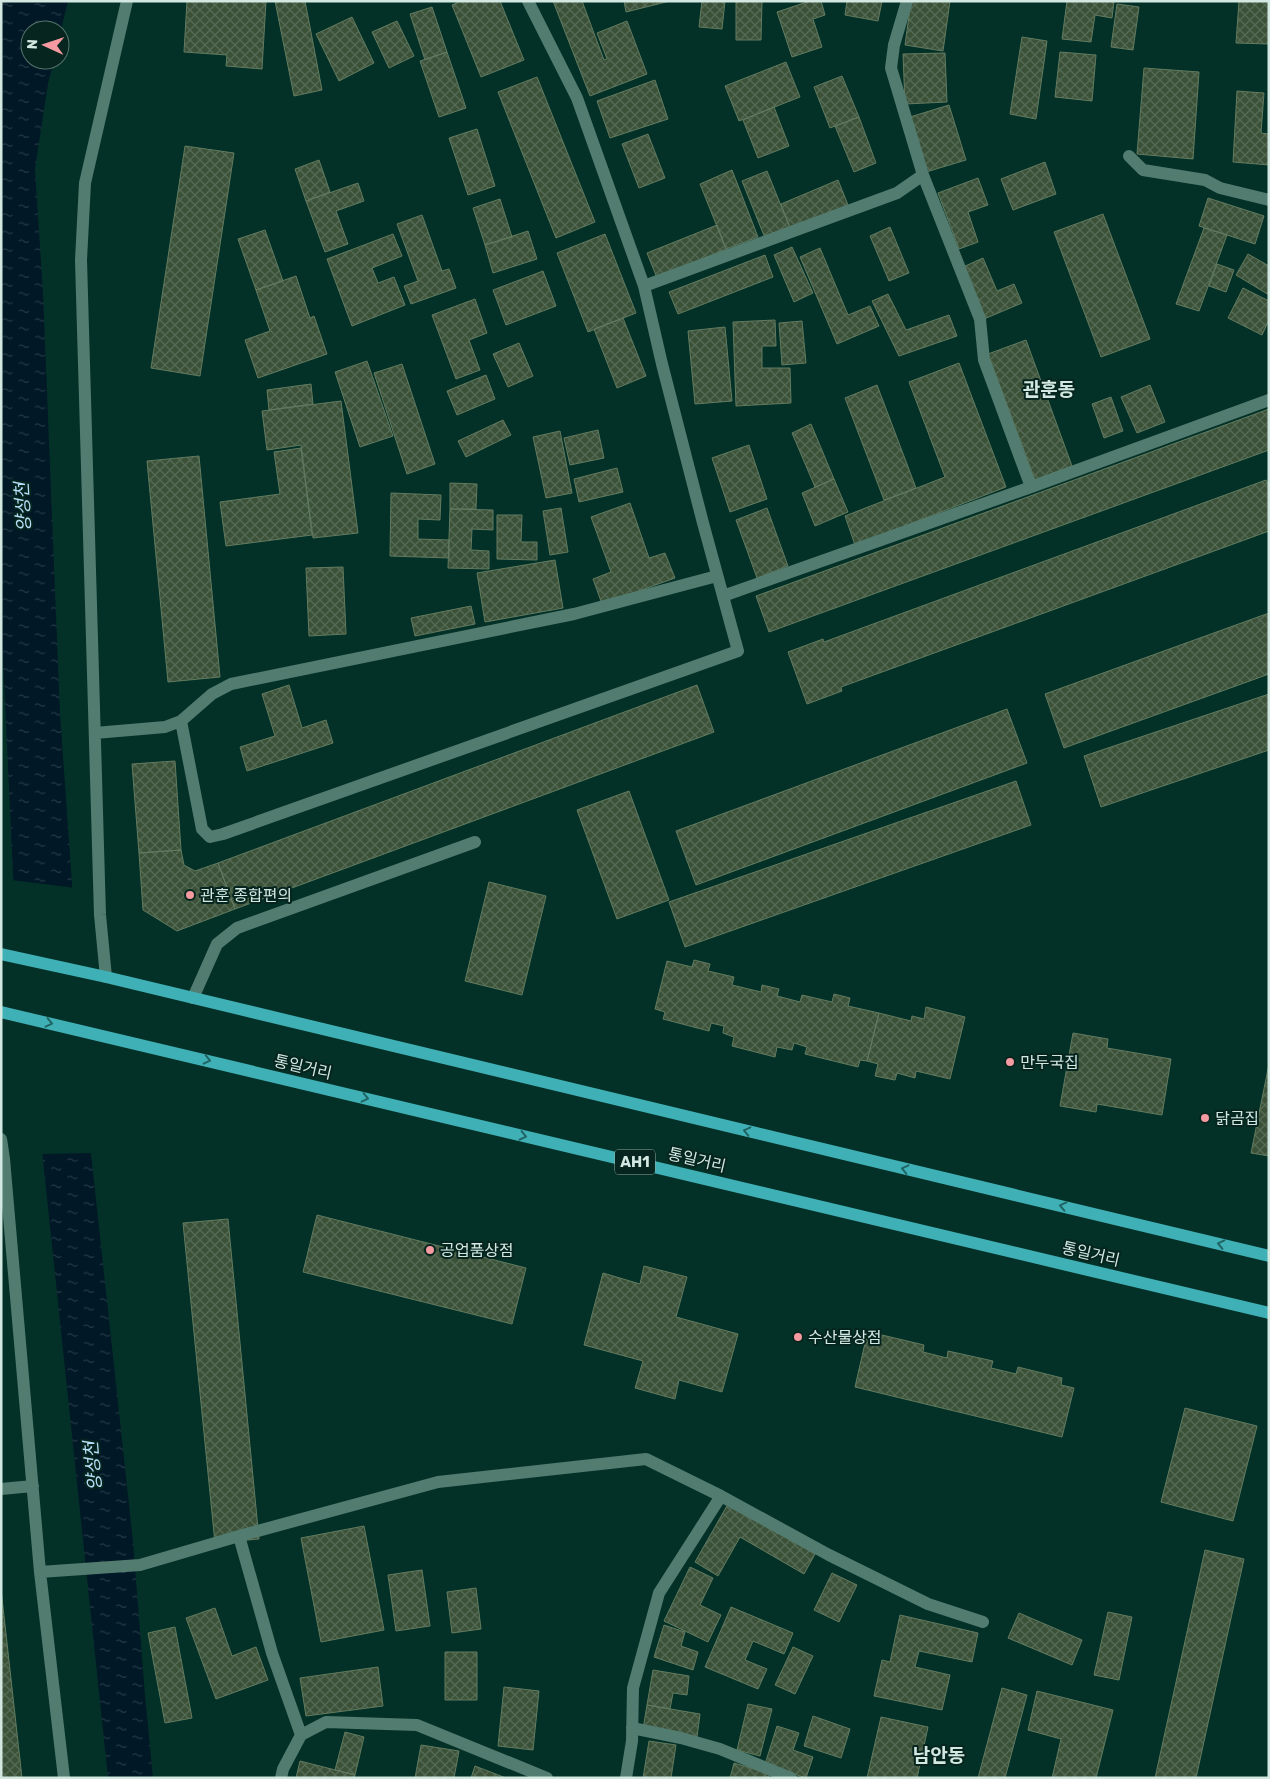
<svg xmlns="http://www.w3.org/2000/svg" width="1270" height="1779" font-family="Rubik,'Noto Sans KR',sans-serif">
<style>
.water{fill:url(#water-ripples)}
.pier{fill:#043127}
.building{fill:url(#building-cross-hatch);stroke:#627b60}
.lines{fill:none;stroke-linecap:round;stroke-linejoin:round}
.minor{stroke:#537c70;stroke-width:12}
.major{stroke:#3fb0b6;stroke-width:12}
.oneway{stroke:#1f6462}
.poi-dot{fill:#f49aa0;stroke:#05251e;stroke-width:2}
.labels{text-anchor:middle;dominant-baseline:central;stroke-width:4;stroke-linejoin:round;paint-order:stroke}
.shield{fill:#05251e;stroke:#94aea6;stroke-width:1}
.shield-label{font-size:15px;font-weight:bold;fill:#d2e8e1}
.poi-label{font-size:16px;fill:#d2e8e1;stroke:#05251e;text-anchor:start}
.street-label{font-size:16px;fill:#d2e8e1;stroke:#05251e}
.water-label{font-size:18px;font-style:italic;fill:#b8dff9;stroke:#05251e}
.quarter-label{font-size:19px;font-weight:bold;fill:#d2e8e1;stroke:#05251e}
</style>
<defs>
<pattern id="water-ripples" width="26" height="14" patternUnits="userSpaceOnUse" patternTransform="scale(1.25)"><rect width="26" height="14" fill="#011827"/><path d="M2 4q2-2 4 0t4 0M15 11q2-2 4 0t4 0" fill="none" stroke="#253a46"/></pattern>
<pattern id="building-cross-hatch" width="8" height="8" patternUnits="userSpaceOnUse" patternTransform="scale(1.25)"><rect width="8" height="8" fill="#3b5239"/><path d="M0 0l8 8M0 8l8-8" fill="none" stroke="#566b55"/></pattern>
</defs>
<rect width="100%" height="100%" fill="#043127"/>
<path class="water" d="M 1,1 L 68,1 L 60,34 L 60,30 L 30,30 L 30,60 L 54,60 L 48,84 L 35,169 L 43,293 L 60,713 L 91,1153 L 133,1541 L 145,1695 L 153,1778 L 108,1778 L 13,875 L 1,618 Z"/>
<path class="pier" d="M 11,880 L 76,888 L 94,1153 L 39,1154 Z"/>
<path class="building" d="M 187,1 L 266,1 L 262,69 L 226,66 L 227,55 L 184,52 Z
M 275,1 L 305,1 L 322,90 L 294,96 Z
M 461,1 L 500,1 L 524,60 L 481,77 L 452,5 Z
M 553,1 L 582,1 L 604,60 L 607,59 L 597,33 L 627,21 L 647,74 L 590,96 Z
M 624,1 L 670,1 L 626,12 Z
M 702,1 L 725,1 L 722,29 L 699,27 Z
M 736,1 L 762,1 L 761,40 L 736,40 Z
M 810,1 L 821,1 L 825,15 L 813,19 L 822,47 L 792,57 L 777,12 Z
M 847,1 L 882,1 L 878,21 L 845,15 Z
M 911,1 L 950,1 L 943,51 L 905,45 Z
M 1067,1 L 1114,1 L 1112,18 L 1095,15 L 1091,42 L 1062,39 Z
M 1239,1 L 1269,1 L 1269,44 L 1236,43 Z
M 1117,4 L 1139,7 L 1133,50 L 1111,47 Z
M 432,7 L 447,52 L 425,60 L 410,14 Z
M 352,17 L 374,63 L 339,81 L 316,34 Z
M 397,21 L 414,56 L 389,68 L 372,32 Z
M 1022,37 L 1047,41 L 1036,119 L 1010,114 Z
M 447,52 L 466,108 L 439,117 L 420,61 Z
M 1060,52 L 1096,55 L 1092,101 L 1055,97 Z
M 945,53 L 947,102 L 905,104 L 903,54 Z
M 786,62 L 800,97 L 739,121 L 725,86 Z
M 1144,68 L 1199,72 L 1193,159 L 1137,154 Z
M 842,76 L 859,117 L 830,128 L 814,87 Z
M 537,77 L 595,222 L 556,238 L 498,92 Z
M 655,80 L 668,119 L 610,138 L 597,101 Z
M 1237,91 L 1264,93 L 1261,133 L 1269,134 L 1269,165 L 1233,162 Z
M 949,105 L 966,160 L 926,172 L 910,117 Z
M 774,107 L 789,146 L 758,158 L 743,120 Z
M 859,117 L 876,163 L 854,172 L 835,126 Z
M 477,129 L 495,186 L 468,195 L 449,138 Z
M 648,134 L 665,178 L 639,188 L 622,144 Z
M 185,146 L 234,153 L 200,376 L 151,368 Z
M 319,160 L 330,192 L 306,201 L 295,169 Z
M 1045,162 L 1056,194 L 1013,210 L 1001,179 Z
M 732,170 L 758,237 L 726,249 L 700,184 Z
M 767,171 L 790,228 L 765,238 L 742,181 Z
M 978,178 L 988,205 L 968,212 L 978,242 L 959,249 L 938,193 Z
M 838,180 L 848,205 L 790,228 L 781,204 Z
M 358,183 L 364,201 L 336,211 L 348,244 L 325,252 L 306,201 Z
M 1208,198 L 1264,216 L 1255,244 L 1199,226 Z
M 500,199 L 512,237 L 485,245 L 473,208 Z
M 1103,214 L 1150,339 L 1101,357 L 1054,232 Z
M 422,215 L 442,271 L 449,269 L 456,288 L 411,304 L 404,286 L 418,281 L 397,224 Z
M 717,225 L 726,249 L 657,278 L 647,253 Z
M 890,227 L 909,273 L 889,281 L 870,236 Z
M 1204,228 L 1227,235 L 1199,311 L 1176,304 Z
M 265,230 L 283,281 L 256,290 L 238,239 Z
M 528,231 L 537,259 L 493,273 L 485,245 Z
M 393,234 L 402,256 L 372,268 L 378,283 L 394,277 L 405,305 L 352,326 L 327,259 Z
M 605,234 L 636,313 L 588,332 L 557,253 Z
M 792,247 L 813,293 L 794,302 L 774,255 Z
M 820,248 L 848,315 L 870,306 L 879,326 L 837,344 L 800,257 Z
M 1248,254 L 1269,266 L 1269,295 L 1236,275 Z
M 765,255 L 773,277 L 678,314 L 669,292 Z
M 983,258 L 997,291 L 1014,284 L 1022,303 L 984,319 L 963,267 Z
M 1217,264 L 1234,270 L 1226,292 L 1209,286 Z
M 543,271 L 556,306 L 506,325 L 493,290 Z
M 296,276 L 310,318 L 314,316 L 327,354 L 258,378 L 245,340 L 270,331 L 256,290 Z
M 1243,288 L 1269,301 L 1269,320 L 1262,335 L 1228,318 Z
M 888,294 L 906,330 L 949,315 L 957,336 L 899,356 L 872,301 Z
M 475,299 L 487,333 L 469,340 L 480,370 L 456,379 L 432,315 Z
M 623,318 L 646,376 L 617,388 L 594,329 Z
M 775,320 L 776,346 L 762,346 L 762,368 L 790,368 L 791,403 L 736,406 L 733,322 Z
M 802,321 L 806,363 L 782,365 L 779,323 Z
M 725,327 L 732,401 L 695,404 L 688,331 Z
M 1026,340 L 1072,466 L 1035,480 L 988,354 Z
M 519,343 L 533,376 L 508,387 L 493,354 Z
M 367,361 L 393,436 L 360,447 L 335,372 Z
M 959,363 L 1006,487 L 855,545 L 845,516 L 945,477 L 909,382 Z
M 402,364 L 435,464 L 407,474 L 374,373 Z
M 486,375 L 495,399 L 457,415 L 447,391 Z
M 311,384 L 313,404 L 269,410 L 267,390 Z
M 877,385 L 916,488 L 884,500 L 845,398 Z
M 1150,385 L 1165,422 L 1137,433 L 1121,397 Z
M 1111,397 L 1123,431 L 1104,438 L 1092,404 Z
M 341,401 L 358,533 L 313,538 L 301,445 L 267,450 L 262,411 Z
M 1269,409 L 1269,450 L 769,632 L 756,596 Z
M 503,420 L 511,435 L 466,457 L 458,441 Z
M 811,424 L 834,479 L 815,487 L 792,433 Z
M 598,430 L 604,458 L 570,465 L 564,438 Z
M 560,431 L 572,493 L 546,498 L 533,437 Z
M 749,445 L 767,499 L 730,512 L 712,458 Z
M 301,448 L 312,535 L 226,546 L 220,502 L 280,494 L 274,452 Z
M 199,456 L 220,677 L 168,682 L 147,461 Z
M 617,468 L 623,492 L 579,502 L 574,479 Z
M 834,479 L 848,512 L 815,526 L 802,493 Z
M 1266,480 L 1269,486 L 1269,531 L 841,687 L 842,691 L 807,704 L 788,652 L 823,639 L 824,642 Z
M 450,483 L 477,484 L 476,509 L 450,509 Z
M 391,493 L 441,495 L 440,520 L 418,519 L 418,539 L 449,540 L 449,558 L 390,556 Z
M 630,503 L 649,558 L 665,553 L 675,578 L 602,604 L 593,579 L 611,572 L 591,517 Z
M 561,508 L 568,552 L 550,555 L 543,511 Z
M 767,508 L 788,566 L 757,578 L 736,520 Z
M 450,509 L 493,510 L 493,530 L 472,529 L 471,550 L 489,551 L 489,569 L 448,568 Z
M 497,515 L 522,515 L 521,542 L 537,542 L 537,560 L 497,559 Z
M 555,560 L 563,608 L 485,622 L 477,573 Z
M 343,567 L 346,634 L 309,636 L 306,568 Z
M 471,606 L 475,624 L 415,636 L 411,618 Z
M 1269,613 L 1269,674 L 1064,748 L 1045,694 Z
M 289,685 L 302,728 L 326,720 L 333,743 L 247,771 L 240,747 L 275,736 L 262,694 Z
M 697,685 L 714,732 L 235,909 L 218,863 Z
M 1269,694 L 1269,750 L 1101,807 L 1084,756 Z
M 1007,709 L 1027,763 L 696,885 L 676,831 Z
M 175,761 L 181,850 L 139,853 L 132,764 Z
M 1016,781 L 1031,825 L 685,947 L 669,902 Z
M 629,791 L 669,900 L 617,919 L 577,810 Z
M 181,850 L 184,865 L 195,871 L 218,863 L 235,909 L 177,931 L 143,910 L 139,853 Z
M 489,882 L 546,896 L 522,995 L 465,981 Z
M 694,960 L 710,964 L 708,971 L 734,977 L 732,985 L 761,992 L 762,985 L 779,989 L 777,996 L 800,1002 L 802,995 L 832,1002 L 834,994 L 850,998 L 848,1006 L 879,1013 L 867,1061 L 860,1060 L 858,1067 L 805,1054 L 807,1047 L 794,1043 L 792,1050 L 777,1047 L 775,1057 L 732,1046 L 734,1037 L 723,1033 L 724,1026 L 711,1023 L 709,1031 L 663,1019 L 665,1012 L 655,1009 L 667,961 L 692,967 Z
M 926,1007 L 965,1017 L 950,1079 L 916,1071 L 915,1078 L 897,1073 L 895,1080 L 875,1076 L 878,1064 L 867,1061 L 879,1013 L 911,1021 L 912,1016 L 924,1019 Z
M 1073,1033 L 1108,1039 L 1107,1048 L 1171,1059 L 1162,1115 L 1097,1104 L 1096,1112 L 1060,1106 Z
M 1269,1064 L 1269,1156 L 1251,1153 Z
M 317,1215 L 526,1268 L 512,1324 L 303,1272 Z
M 228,1219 L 259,1539 L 215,1543 L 183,1223 Z
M 644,1266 L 687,1277 L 676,1317 L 738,1334 L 722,1392 L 679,1380 L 675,1399 L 635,1388 L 643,1361 L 584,1345 L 603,1273 L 640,1284 Z
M 882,1335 L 924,1345 L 923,1352 L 947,1358 L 948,1351 L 993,1361 L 991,1368 L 1016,1374 L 1018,1367 L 1062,1378 L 1061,1385 L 1074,1388 L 1062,1437 L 855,1387 L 866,1339 L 880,1342 Z
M 1185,1408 L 1257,1426 L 1233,1521 L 1161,1502 Z
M 728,1504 L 815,1554 L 804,1574 L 740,1537 L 718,1576 L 695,1562 Z
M 364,1526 L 384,1630 L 321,1642 L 301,1538 Z
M 1205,1550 L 1244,1559 L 1196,1778 L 1155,1778 Z
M 690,1567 L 713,1578 L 700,1605 L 721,1615 L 708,1642 L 664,1621 Z
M 422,1570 L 430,1626 L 396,1631 L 388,1575 Z
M 832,1573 L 857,1585 L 839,1622 L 814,1610 Z
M 476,1588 L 481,1629 L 452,1633 L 447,1592 Z
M 1,1589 L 22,1778 L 1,1778 Z
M 731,1607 L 793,1633 L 784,1654 L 753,1641 L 745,1660 L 767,1669 L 758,1689 L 705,1667 Z
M 215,1608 L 232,1656 L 256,1647 L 268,1680 L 216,1699 L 186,1618 Z
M 1108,1612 L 1132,1617 L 1119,1680 L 1094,1675 Z
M 1019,1613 L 1082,1640 L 1072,1665 L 1008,1638 Z
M 900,1615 L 978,1633 L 972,1662 L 919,1651 L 915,1667 L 950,1675 L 942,1710 L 874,1696 L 882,1660 L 890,1662 Z
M 664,1625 L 685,1632 L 681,1646 L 698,1652 L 693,1670 L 654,1657 Z
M 175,1627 L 192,1718 L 165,1723 L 148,1633 Z
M 793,1647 L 813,1656 L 795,1694 L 775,1685 Z
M 445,1652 L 477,1652 L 477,1700 L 445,1700 Z
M 378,1667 L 383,1706 L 306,1716 L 300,1678 Z
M 653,1670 L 689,1676 L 687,1695 L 673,1693 L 670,1709 L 647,1705 Z
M 504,1687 L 539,1691 L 533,1750 L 498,1746 Z
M 1002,1688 L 1027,1695 L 1005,1778 L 978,1778 Z
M 1037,1691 L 1113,1710 L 1096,1778 L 1052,1778 L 1061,1739 L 1028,1730 Z
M 748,1704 L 772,1709 L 760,1756 L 737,1750 Z
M 647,1705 L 700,1714 L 697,1737 L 643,1729 Z
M 813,1716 L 850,1729 L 841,1758 L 804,1746 Z
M 881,1717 L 928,1727 L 917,1778 L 867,1778 Z
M 777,1726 L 799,1733 L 793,1750 L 813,1757 L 806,1778 L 765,1764 Z
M 345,1732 L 364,1737 L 355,1775 L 335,1770 Z
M 649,1741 L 676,1745 L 671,1778 L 643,1778 Z
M 421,1745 L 459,1751 L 454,1778 L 415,1778 Z
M 300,1761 L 355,1775 L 354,1778 L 296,1778 Z
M 734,1763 L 770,1774 L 768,1778 L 730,1778 Z
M 475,1766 L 506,1778 L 471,1778 Z"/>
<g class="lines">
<path class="minor" d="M 907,1 L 894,45 L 891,68 L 923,175 L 980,319 L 984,360 L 1031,487
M 1129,156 L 1143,170 L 1205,180 L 1220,188 L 1269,200
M 644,286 L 897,193 L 923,175
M 723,596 L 1031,487 L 1269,400
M 181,721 L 202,829 L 210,837 L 223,834 L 738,651 L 703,523 L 662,364 L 644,286 L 577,98 L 528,1
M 95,733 L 165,727 L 181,721 L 212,694 L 231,684 L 574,614 L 717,576
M 106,977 L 100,915 L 81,260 L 85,183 L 127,1
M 193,998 L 217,944 L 237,928 L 475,842
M 1,1139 L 4,1159 L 40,1572 L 64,1778
M 1,1489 L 33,1486
M 239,1536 L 272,1653 L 301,1735
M 40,1572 L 140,1565 L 239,1536 L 438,1482 L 646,1459 L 721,1496 L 829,1555 L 928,1604 L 983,1622
M 632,1728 L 681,1738 L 720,1749 L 791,1778
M 281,1778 L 283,1769 L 301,1735 L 326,1722 L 417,1725 L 547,1778
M 626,1778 L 632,1741 L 633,1688 L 659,1593 L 721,1496"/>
<path class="major" d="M 1,954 L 106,977 L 1269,1256
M 1,1012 L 1269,1313"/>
</g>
<defs><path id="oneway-chevron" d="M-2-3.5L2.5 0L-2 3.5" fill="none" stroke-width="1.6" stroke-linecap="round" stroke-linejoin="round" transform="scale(1.25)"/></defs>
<g class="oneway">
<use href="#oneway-chevron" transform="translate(49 1023) rotate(13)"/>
<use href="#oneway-chevron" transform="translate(207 1060) rotate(13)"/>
<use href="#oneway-chevron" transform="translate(365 1098) rotate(13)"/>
<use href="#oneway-chevron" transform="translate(747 1131) rotate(-167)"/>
<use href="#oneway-chevron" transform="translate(523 1136) rotate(13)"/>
<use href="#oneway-chevron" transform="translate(905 1169) rotate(-167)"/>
<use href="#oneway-chevron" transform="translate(1063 1206) rotate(-167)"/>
<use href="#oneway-chevron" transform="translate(1221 1244) rotate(-167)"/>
</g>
<g class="poi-dot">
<circle cx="190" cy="895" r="5"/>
<circle cx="1010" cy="1062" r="5"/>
<circle cx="1205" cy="1118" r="5"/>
<circle cx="430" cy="1250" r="5"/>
<circle cx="798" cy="1337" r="5"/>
</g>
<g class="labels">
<rect class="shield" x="615" y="1149.5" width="40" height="25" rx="4"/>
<g class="shield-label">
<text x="635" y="1162">AH1</text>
</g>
<g class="poi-label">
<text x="200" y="895">관훈 종합편의</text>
<text x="1020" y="1062">만두국집</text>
<text x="1215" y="1118">닭곰집</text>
<text x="440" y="1250">공업품상점</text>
<text x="808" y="1337">수산물상점</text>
</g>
<g class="street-label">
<text transform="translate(303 1067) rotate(13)">통일거리</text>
<text transform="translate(697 1160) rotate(13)">통일거리</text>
<text transform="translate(1091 1254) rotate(13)">통일거리</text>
</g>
<g class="water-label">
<text transform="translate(23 507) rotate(-93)">양성천</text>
<text transform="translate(93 1466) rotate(-95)">양성천</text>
</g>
<g class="quarter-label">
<text x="1049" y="389">관훈동</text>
<text x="939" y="1755">남안동</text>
</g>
</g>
<rect width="1270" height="1779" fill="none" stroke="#d2e8e1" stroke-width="5"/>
<g transform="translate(45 45) rotate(273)"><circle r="24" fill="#05251e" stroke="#57736c"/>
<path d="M0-4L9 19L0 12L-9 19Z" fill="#f49aa0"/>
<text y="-8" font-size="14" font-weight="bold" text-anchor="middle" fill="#d2e8e1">N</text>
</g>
</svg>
